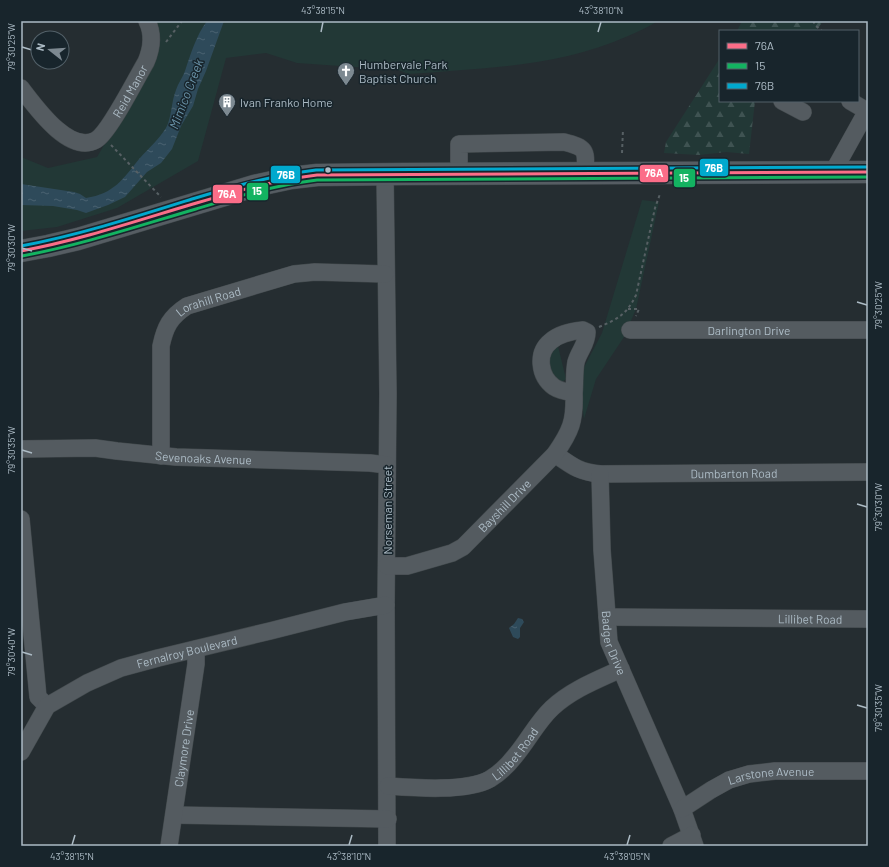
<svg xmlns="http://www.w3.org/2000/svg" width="889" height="867" font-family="Barlow,sans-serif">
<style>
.forest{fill:url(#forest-firs)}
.green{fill:#223836}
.water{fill:url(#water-ripples)}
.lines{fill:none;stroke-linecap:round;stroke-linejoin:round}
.minor-casing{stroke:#42494c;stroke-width:18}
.major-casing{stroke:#424a4e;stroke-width:23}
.path{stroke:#576064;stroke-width:2;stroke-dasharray:3 3;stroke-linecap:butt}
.minor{stroke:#545b60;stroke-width:17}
.major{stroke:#565d63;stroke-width:22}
.bus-1-casing{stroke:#18252c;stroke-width:6}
.bus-2-casing{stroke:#18252c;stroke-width:6}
.bus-3-casing{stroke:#18252c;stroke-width:6}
.bus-1{stroke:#fb6d88;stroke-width:3}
.bus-2{stroke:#13b361;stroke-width:3}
.bus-3{stroke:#00a9ce;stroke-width:3}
.ticks{fill:none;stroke:#acbbc5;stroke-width:1.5}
.bus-dot{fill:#acbbc5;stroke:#18252c;stroke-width:1.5}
.labels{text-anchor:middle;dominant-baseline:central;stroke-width:3;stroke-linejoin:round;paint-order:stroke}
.poi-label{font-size:12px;fill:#acbbc5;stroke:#18252c;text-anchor:start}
.street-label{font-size:12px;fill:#acbbc5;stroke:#18252c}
.water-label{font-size:13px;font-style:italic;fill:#6b94aa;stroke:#18252c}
.line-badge{stroke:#18252c;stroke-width:1.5}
.badge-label{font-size:11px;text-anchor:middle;font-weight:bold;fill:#fff}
.neatline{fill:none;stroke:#acbbc5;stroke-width:1.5}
.ticks-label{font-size:10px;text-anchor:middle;fill:#acbbc5}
</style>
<defs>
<pattern id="forest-firs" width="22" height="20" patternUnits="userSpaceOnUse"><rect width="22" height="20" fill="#223836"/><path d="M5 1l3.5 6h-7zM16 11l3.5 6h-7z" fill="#3f5352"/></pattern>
<pattern id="water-ripples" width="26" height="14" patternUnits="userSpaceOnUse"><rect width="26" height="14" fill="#2e4a5a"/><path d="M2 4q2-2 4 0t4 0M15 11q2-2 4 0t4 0" fill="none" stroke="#4a6270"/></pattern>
</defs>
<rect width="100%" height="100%" fill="#252d31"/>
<path class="forest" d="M 742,21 L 823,21 L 816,31 L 737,31 Z
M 720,58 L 720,101 L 755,101 L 749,154 L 726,152 L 699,155 L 664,153 L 666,142 Z"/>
<path class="green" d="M 152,21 L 658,21 C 648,27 639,31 628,36 C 559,67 483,68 409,74 L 398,70 L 297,63 L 266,53 L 226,58 L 198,161 L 117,208 L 57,227 L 21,231 L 21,157 L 48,168 L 97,157 L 126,108 Z
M 642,200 L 659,202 L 636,309 L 624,337 L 596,379 L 584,419 L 580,387 L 582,371 L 602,333 Z
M 557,342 L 566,379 L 560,384 L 553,379 L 547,356 Z"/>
<path class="water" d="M 207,21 L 224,21 L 206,71 L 198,89 L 193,106 L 181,126 L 172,149 L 161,163 L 147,172 L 125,197 L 108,205 L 86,213 L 77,210 L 53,206 L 21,205 L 21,184 L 74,192 L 80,194 L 86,198 C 114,194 123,179 140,158 C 149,148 159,139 166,128 C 172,117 171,102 176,90 C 178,83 183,77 185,71 C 191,53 196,36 207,21 Z
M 518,618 L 522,619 L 524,622 L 520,628 L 520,637 L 518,639 L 513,637 L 509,628 L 514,624 Z"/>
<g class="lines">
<defs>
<g id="minor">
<path id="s1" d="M 21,88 C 35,106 69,155 96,140 C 109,133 137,77 146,62 C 152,48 154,35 147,21"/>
<path d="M 782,101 L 803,112"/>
<path d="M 850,101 L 867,111"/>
<path d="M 833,172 L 868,109"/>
<path d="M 459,173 L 459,144 L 564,142 C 588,148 586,151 585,174"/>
<path d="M 385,174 L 388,394 L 386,605 L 387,846"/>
<path id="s2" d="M 630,330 L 868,330"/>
<path id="s3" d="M 21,449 L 95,448 L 117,451 L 176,457 L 370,463 L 387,465"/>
<path id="s4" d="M 555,454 C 572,466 579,472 600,474 L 868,472"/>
<path id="s5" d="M 161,456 L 161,346 C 165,327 170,317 187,306 L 294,274 L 315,272 L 385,274"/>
<path id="s6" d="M 600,474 L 602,550 L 609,642 L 682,809 L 695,846"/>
<path d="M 21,519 L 38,697 L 47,706"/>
<path id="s7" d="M 387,566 L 407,566 L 452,553 L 463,547 L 555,454 C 571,431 575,421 574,393 C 567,392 560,391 554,387 C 539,376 536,353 551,341 C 559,334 573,331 583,330 L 587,332 C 587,344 579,351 576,362 C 574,372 575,383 574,393"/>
<path id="s8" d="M 607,617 L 868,619"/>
<path id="s9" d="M 21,752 L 47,706 L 87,683 L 121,668 L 158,658 L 270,631 L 345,612 L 386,605"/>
<path id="s10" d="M 388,786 C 415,788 467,792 490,779 C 500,773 508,765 515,756 C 528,741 537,722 552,708 C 571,690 597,680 621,669"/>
<path id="s11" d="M 682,809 L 711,790 L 729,780 L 749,774 L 775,771 L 868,771"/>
<path d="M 174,815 L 388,819"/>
<path id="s12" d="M 169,846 L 196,664 L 196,649"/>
<path d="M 671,846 L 692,835"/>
</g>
<path id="major" d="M 21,251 L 48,246 L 78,239 L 254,186 L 291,178 L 317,175 L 404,174 L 868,172"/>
</defs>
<use href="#minor" class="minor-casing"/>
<use href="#major" class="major-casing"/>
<path class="path" d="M 813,21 L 816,26 L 822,31
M 166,42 L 182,21
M 111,145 L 161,197
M 622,153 L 623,129
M 628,309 L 639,309 L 636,316
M 599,327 C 618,319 627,314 636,295 L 655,208 L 660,194"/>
<use href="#minor" class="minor"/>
<use href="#major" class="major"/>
<defs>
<path id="bus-1" d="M 21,251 C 80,240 136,221 193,204 C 234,192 274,180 317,175 L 868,172"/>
<path id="bus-2" d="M 22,256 C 81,245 138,226 196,209 C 236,197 275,185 317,180 L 868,177"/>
<path id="bus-3" d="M 21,246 C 79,235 135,217 192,199 C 233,187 273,175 316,170 L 868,167"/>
</defs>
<use href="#bus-1" class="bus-1-casing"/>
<use href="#bus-2" class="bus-2-casing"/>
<use href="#bus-3" class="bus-3-casing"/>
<use href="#bus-1" class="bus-1"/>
<use href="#bus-2" class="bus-2"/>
<use href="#bus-3" class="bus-3"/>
</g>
<path class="ticks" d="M 321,32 L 323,22M 598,32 L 601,22M 22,47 L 32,50M 22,248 L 32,251M 857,302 L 867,305M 22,450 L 32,453M 857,504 L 867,507M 22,652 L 32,655M 857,705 L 867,708M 72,845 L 75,835M 349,845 L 352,835M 627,845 L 630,835"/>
<defs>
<symbol id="church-pin" viewBox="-11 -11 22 30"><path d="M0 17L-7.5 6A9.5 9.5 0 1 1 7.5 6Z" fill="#7d8991" stroke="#18252c"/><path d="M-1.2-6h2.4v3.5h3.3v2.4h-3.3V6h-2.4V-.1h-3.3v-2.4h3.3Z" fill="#fff"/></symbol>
<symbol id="building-pin" viewBox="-11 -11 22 30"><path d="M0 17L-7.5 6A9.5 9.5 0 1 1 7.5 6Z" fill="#7d8991" stroke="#18252c"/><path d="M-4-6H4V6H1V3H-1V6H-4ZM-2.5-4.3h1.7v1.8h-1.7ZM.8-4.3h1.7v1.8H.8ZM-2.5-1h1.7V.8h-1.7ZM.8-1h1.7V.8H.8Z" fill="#fff"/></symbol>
</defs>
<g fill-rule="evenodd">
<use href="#church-pin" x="336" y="61" width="20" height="27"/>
<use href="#building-pin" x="217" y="92" width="20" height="27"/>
</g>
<circle class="bus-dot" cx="328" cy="170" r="3.5"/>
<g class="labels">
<g class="poi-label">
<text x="359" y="64">Humbervale Park<tspan x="359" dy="14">Baptist Church</tspan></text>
<text x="240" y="102">Ivan Franko Home</text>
</g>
<g class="street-label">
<text stroke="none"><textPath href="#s1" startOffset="158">Reid Manor</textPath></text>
<text stroke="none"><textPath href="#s5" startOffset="181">Lorahill Road</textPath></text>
<text stroke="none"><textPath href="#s2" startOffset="119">Darlington Drive</textPath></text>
<text stroke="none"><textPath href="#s3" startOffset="183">Sevenoaks Avenue</textPath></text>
<text stroke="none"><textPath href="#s4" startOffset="184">Dumbarton Road</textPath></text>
<text stroke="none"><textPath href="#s7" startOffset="138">Bayshill Drive</textPath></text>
<text transform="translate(387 510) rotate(-90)">Norseman Street</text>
<text stroke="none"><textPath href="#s8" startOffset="203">Lillibet Road</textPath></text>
<text stroke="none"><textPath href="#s6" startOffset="170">Badger Drive</textPath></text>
<text stroke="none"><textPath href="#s9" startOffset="204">Fernalroy Boulevard</textPath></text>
<text stroke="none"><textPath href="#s12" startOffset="99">Claymore Drive</textPath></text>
<text stroke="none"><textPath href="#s10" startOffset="139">Lillibet Road</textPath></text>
<text stroke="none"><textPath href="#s11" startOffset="98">Larstone Avenue</textPath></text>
</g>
<g class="water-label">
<text transform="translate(186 94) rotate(-69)">Mimico Creek</text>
</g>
</g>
<g class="line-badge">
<rect x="699" y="158" width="30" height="19" rx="4" fill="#00a9ce"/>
<rect x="639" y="164" width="30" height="19" rx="4" fill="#fb6d88"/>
<rect x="270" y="165" width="31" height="19" rx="4" fill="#00a9ce"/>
<rect x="673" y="168" width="23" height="20" rx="4" fill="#13b361"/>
<rect x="246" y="182" width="23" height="19" rx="4" fill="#13b361"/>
<rect x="212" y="184" width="31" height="20" rx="4" fill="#fb6d88"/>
</g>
<g class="badge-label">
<text x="714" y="172">76B</text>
<text x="654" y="177">76A</text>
<text x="286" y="179">76B</text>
<text x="684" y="182">15</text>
<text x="257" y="195">15</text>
<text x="227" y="198">76A</text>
</g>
<rect width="889" height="867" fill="none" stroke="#18252c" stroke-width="44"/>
<rect x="719" y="30" width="140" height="72" fill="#18252c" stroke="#536169"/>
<rect x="727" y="43" width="20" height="6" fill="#fb6d88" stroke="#536169"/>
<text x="755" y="50" font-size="12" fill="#acbbc5">76A</text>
<rect x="727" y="63" width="20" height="6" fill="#13b361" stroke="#536169"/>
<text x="755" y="70" font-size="12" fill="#acbbc5">15</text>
<rect x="727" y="83" width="20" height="6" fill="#00a9ce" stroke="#536169"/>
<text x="755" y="90" font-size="12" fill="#acbbc5">76B</text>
<g transform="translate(50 50) rotate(287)"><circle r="19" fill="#18252c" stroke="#536169"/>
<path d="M0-3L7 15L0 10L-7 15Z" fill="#7d8991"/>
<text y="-6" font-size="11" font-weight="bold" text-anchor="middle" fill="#acbbc5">N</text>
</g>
<rect x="22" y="22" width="845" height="823" class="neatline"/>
<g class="ticks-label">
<text x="323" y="14">43°38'15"N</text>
<text x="601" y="14">43°38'10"N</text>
<text transform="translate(11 47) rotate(-90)" y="4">79°30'25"W</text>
<text transform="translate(11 248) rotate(-90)" y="4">79°30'30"W</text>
<text transform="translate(878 305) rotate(-90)" y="4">79°30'25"W</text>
<text transform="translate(11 450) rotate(-90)" y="4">79°30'35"W</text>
<text transform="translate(878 507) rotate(-90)" y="4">79°30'30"W</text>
<text transform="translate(11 652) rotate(-90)" y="4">79°30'40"W</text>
<text transform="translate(878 708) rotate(-90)" y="4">79°30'35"W</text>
<text x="72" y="860">43°38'15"N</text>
<text x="349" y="860">43°38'10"N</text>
<text x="627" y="860">43°38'05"N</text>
</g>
</svg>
